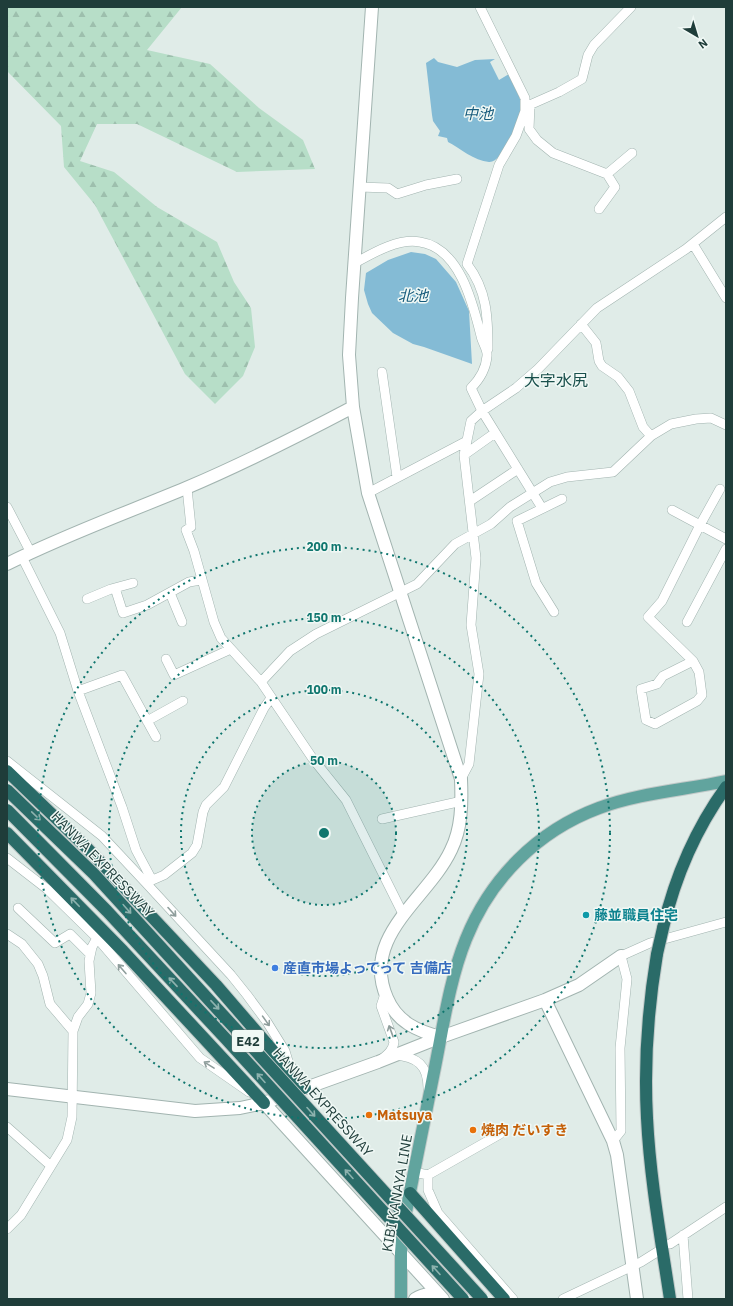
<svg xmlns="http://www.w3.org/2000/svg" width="733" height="1306" font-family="'IBM Plex Sans','Noto Sans JP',sans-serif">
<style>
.forest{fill:url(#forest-firs)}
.water{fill:#84bbd5}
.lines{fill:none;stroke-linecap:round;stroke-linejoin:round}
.minor-casing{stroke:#a2b4b0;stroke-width:10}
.tertiary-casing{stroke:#a2b4b0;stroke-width:14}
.primary-casing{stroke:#c0c9c8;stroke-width:14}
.motorway-casing{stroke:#c0c9c8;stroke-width:14}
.minor{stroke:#fff;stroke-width:9}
.tertiary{stroke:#fff;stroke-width:12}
.primary{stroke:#61a49e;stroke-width:12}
.motorway{stroke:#2a6b68;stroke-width:12}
.motorway-bridge-casing{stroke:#c0c9c8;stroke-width:14;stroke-linecap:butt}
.motorway-bridge{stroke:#2a6b68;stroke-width:12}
.oneway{stroke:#8db2ae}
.oneway2{stroke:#8f9e9c}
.ring{fill:none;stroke:#0f766e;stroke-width:2;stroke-dasharray:2 4}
.culture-dot{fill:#0f9aa8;stroke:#f0f8f5;stroke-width:1.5}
.shop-dot{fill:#3f7fe0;stroke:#f0f8f5;stroke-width:1.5}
.food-dot{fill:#e8710a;stroke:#f0f8f5;stroke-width:1.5}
.labels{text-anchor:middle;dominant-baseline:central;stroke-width:3;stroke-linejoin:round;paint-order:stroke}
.shield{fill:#f0f8f5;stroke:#5e7572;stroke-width:1}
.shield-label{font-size:13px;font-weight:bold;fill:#1f3d3a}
.street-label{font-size:14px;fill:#1f3d3a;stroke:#f0f8f5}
.culture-label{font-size:14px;font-weight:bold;fill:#0d838f;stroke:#f0f8f5;text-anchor:start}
.shop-label{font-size:14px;font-weight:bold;fill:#366cbe;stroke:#f0f8f5;text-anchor:start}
.food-label{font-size:14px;font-weight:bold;fill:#c56008;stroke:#f0f8f5;text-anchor:start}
.water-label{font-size:15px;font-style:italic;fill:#165b7c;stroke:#f0f8f5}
.quarter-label{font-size:16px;fill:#1a504c;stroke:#f0f8f5}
.centre{fill:#0f766e;stroke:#f0f8f5;stroke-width:2}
.ring-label{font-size:12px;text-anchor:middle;font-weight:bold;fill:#0f766e;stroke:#f0f8f5;stroke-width:3;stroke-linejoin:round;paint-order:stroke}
</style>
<defs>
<pattern id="forest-firs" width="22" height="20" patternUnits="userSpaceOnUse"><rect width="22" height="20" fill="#b7dec8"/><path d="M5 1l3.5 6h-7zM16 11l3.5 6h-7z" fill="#9dbfad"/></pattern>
</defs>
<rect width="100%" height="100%" fill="#e0ece8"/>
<path class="forest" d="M 7,7 L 182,7 L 147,50 L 210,64 L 259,108 L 303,140 L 315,169 L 237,172 L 137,124 L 97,124 L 80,161 L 114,172 L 157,207 L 217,242 L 234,282 L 251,308 L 255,347 L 243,376 L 215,404 L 185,374 L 95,205 L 64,167 L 61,126 L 7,71 Z"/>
<path class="water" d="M 434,58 L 438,62 L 457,67 L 475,60 L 495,59 L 490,62 L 499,80 L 509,74 C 513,83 519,93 521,103 C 522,116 504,163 489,162 C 474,161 460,148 448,142 L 447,138 L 438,136 L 440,131 L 433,121 L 432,115 L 426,63 Z
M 411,252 L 425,254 L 436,259 L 456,282 L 469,311 L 472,364 L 424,347 L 413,344 L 393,333 L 372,313 L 368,304 L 364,290 L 366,273 L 388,260 Z"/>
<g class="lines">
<defs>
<path id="minor" d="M 480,7 L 525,98 L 525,111 L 516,136 L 499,165 L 467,264 C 487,290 488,317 488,349
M 530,105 L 529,129 L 537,140 L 553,153 L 607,174 L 615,187 L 599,209
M 525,107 L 559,92 L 582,79 L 588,55 L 594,45 L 631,7
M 607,174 L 632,153
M 359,187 L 388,188 L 397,194 L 426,185 L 457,179
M 693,244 L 726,298
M 355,263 C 373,253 398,238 420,242 C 460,248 473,304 481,336 C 482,342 488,350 487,356 C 486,368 479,380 471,388 L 482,411 L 542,508
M 581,324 L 596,343 L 599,361 L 602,366 L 618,377 L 629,391 L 643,427 L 651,436
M 382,372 L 397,477
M 464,455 L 495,433
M 187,488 L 191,527 L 186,530 L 194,551 L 214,622 L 221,638 L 261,682 L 313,759 L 346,800 L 403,914
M 368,493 L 465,442
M 470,501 L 518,469
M 7,507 L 31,553
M 672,510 L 700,525 L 720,489
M 22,557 L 60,633 L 78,691 L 122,807 L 136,850 L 152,880
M 115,588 L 123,613 L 147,605 L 189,582 L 201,580
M 170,593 L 182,622
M 87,599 L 111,589 L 133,583
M 554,612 L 536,583 L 517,521 L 562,499
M 687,622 L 726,549
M 166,659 L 174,675 L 231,649
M 693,661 L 663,676 L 657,684 L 641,689 L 646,720 L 655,724 L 697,701 L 702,695 L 699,672 L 693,661 L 648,617 L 662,601 L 700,525 L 726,539
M 261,682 L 290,651 L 316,634 L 417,584 L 455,544 L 491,524 L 510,507 L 550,482 L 567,477 L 613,472 L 651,436 L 671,424 L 696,419 L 711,418 L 726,425
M 78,691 L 122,675 L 156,737
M 147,721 L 183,701
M 7,761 L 102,836 L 146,883 L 231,975 L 247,995 L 267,1022 L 285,1051 L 288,1061 L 292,1068
M 461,779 L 469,764 L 479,674 L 471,625 L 476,558 L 464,455 L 471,421 L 482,411 L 516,388 L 538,369 L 597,308 L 686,249 L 726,217
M 382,819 L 462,801
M 7,858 L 47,889 L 97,938 L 200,1058 L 249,1092
M 148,882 L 164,875 L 192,853 L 197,845 L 203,812 L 206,805 L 224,787 L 264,708 L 271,698
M 18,908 L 55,943 L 70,934 L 90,954
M 7,934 L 22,944 L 38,964 L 43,976 L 50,1004 L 73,1031
M 395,1055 C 417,1057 428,1065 428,1088
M 382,1059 C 388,1054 393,1050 394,1042 L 381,1006 L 385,994
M 7,1127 L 51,1166
M 613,1141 L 621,1131 L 620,1048 L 627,979 L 621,956 L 650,943 L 726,922
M 414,1172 L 428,1175 L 428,1190 L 438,1213 L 513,1299
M 428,1175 L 500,1134
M 7,1229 L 21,1215 L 67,1140 L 72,1117 L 73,1031 L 78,1017 L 88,1004 L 91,993 L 89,961 L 92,947 L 97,938
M 683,1235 L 688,1299
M 670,1244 L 726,1207
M 563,1299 L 641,1262 L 657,1252"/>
<path id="tertiary" d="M 372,7 L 352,298 L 349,355 L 353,407 L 368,493 L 461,779 C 462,803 462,828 451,850 C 428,899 360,936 387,998 C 397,1022 417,1031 441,1037
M 7,564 C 65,535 126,513 186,488 C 243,464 298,436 353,407
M 545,1000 L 613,1141 L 617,1155 L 637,1299
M 7,1089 L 195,1111 L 240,1108 L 264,1103 L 378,1062 L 441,1037 L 545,1000 L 579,985 L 621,956
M 264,1103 L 443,1299
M 415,1299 C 424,1293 432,1293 441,1298"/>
<path id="primary" d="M 401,1299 L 401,1253 L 403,1227 C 413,1175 424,1124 434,1072 C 443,1028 449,981 466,939 C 490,879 537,831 599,808 C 639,793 684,790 726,781"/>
<path id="motorway" d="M 7,771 L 88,849 L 216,985 L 305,1088
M 7,833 L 123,951 L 264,1103
M 663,928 C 675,877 695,830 726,787
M 657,954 C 648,1008 644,1064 647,1118 C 650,1179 661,1239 670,1299
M 410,1193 L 504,1299"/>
</defs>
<use href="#minor" class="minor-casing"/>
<use href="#tertiary" class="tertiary-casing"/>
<use href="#primary" class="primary-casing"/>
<use href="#motorway" class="motorway-casing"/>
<use href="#minor" class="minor"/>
<use href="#tertiary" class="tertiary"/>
<use href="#primary" class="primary"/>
<use href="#motorway" class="motorway"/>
<defs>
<path id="motorway-bridge" d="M 7,790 L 94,874 L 482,1299
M 7,810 L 107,911 L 226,1039 L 463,1299
M 657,954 L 663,928"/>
</defs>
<use href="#motorway-bridge" class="motorway-bridge-casing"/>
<use href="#motorway-bridge" class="motorway-bridge"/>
</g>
<defs><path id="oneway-shaft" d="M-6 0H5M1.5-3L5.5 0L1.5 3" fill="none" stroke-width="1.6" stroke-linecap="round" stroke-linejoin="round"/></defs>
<g class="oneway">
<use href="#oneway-shaft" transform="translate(36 816) rotate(44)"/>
<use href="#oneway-shaft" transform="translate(75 902) rotate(-134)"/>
<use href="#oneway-shaft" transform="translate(127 909) rotate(48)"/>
<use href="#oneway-shaft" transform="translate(173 982) rotate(-133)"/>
<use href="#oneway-shaft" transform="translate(215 1005) rotate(47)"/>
<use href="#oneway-shaft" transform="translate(261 1078) rotate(-132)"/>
<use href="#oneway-shaft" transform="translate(311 1112) rotate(48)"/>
<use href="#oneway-shaft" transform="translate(349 1174) rotate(-132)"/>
<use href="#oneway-shaft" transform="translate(436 1270) rotate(-132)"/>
</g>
<g class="oneway2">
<use href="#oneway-shaft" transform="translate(172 912) rotate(48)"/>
<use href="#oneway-shaft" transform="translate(122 969) rotate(-131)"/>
<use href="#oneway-shaft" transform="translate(266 1021) rotate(55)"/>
<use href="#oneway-shaft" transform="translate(391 1031) rotate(-110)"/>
<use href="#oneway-shaft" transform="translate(209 1065) rotate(-148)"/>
</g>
<circle cx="324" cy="833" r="72" fill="#0f766e" fill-opacity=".12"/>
<g class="ring">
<circle cx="324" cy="833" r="72"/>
<circle cx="324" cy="833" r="143"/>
<circle cx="324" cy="833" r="215"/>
<circle cx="324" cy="833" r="286"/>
</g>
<circle class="culture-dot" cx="586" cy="915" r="4"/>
<circle class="shop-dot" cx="275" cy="968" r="4"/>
<g class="food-dot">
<circle cx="369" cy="1115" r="4"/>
<circle cx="473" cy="1130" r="4"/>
</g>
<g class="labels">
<rect class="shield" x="232" y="1030" width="32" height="22" rx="3"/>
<g class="shield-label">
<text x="248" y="1041">E42</text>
</g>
<g class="street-label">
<text transform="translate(103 864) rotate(46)">HANWA EXPRESSWAY</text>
<text transform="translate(323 1102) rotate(48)">HANWA EXPRESSWAY</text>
<text transform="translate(397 1193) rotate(-80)">KIBI KANAYA LINE</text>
</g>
<g class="culture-label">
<text x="594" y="915">藤並職員住宅</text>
</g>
<g class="shop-label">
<text x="283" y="968">産直市場よってって 吉備店</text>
</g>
<g class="food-label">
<text x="377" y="1115">Matsuya</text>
<text x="481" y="1130">焼肉 だいすき</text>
</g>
<g class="water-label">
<text x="478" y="113">中池</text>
<text x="413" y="295">北池</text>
</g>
<g class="quarter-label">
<text x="556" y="380">大字水尻</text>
</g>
</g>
<circle cx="324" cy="833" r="6" class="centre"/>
<g class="ring-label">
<text x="324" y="551">200 m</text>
<text x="324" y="622">150 m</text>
<text x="324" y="694">100 m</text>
<text x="324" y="765">50 m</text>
</g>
<rect width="733" height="1306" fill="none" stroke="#1f3d3a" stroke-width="16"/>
<g transform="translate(697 36) rotate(142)" stroke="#f0f8f5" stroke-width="3" paint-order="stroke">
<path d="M0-3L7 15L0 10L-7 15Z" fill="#1f3d3a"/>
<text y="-6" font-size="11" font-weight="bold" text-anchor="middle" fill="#1f3d3a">N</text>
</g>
</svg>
